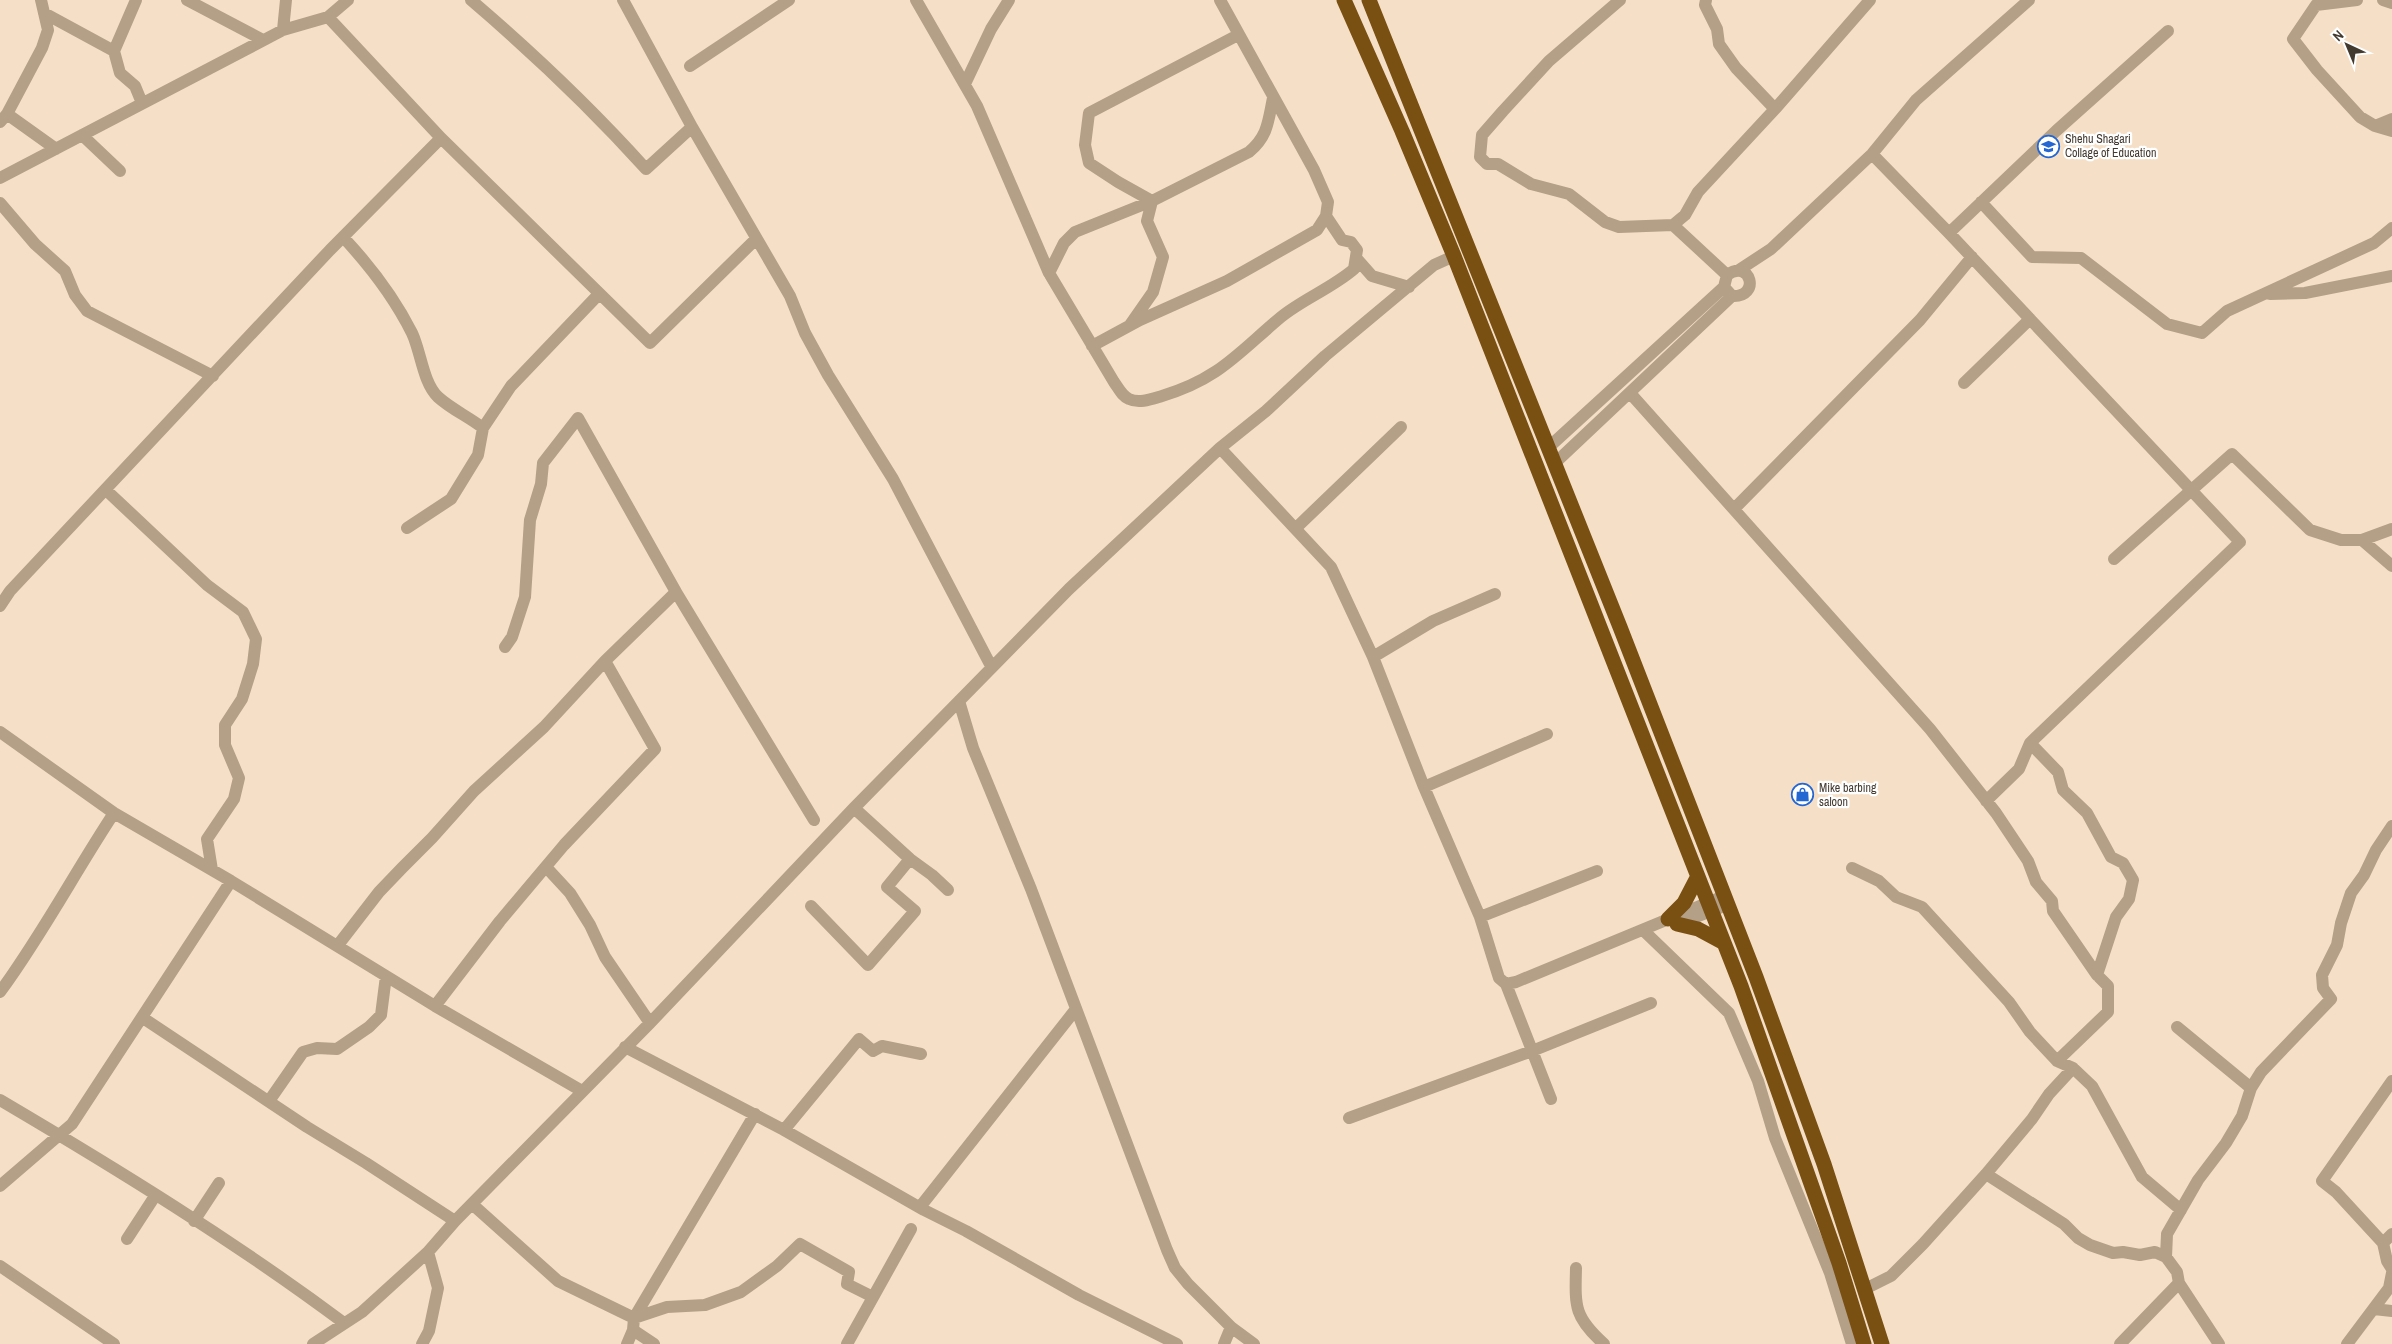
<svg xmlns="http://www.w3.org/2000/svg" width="2392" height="1344" font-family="'Archivo Narrow',sans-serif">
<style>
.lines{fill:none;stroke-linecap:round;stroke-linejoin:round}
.minor{stroke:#b49f87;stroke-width:12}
.highway{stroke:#794f12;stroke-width:15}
.labels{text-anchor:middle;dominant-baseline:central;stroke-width:4.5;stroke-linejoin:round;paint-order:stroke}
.poi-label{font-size:12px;fill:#42392f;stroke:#fff;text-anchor:start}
</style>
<rect width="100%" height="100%" fill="#f5e0c7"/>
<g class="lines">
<path class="minor" d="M 136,0 L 114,51 L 120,73 L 135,86 L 142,103
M 187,0 L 263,40
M 471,0 C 533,53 592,109 646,169 L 692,127 L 790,296 L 805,333 L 828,375 L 893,479 L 991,666
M 623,0 L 692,127
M 916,0 L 977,106 L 1049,273 L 1114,382 C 1119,389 1122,396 1129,399 C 1139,404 1152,399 1162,396 C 1219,379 1238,353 1281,317 C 1303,299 1332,288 1354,269 L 1357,250 L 1351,242 L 1342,240 L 1326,216
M 1620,0 L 1549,61 L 1503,111 L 1482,135 L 1480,157 L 1487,164 L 1498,164 L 1531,184 L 1569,194 L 1605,222 L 1619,227 L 1673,225
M 1706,0 L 1705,5 L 1717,29 L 1719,44 L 1736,68 L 1775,109
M 2357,0 L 2316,5 L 2293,39 L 2317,70 L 2360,117 L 2375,126 L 2392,131
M 2383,0 L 2392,3
M 44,13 L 114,51
M 328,17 L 441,138 L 650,343 L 756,239
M 283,30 L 286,0
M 690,66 L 789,0
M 965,84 L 991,29 L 1009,0
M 7,114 L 56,149
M 0,122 L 7,114 L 42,48 L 48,30 L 41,0
M 2375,126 L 2392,119
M 82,135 L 120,171
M 1872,154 L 1949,233 L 2240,542 L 2030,743 L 2019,769 L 1986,801
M 0,178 L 283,30 L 328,17 L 348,0
M 1152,201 L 1118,182 L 1089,163 L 1085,145 L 1089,113 L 1238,35
M 1981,202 L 2032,257 L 2081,258 L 2167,324 L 2202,333 L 2227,311 L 2374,243 L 2392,228
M 0,203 L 35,244 L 65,271 L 75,295 L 87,311 L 213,376
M 1949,233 L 2056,131 L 2168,31
M 343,237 C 371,267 394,297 412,333 C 421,352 423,383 438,397 C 451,409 469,417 483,428
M 1357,259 L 1372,276 L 1409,287
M 1739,270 L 1771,249 L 1872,154 L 1916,100 L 2029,0
M 1049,273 L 1064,243 L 1075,232 L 1152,201 L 1249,152 C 1268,136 1268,122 1273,98
M 1727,275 L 1673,225 L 1685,215 L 1698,192 L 1775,109 L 1870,0
M 2270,294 L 2305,293 L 2392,276
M 1130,325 L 1153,292 L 1163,257 L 1147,221 L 1152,201
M 1092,346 L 1140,320 L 1227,281 L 1317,230 L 1326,216 L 1328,202 L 1314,170 L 1220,0
M 1964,383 L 2030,319
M 1630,393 L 1930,729 L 1996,813 L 2028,861 L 2036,882 L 2052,901 L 2053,911 L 2097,975
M 1549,447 L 1724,287 L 1727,275 C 1751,258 1761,298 1732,296 L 1724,287
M 1220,448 L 1331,567 L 1373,657 L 1424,787 L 1480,917 L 1499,978 L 1506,984 L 1551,1099
M 1555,463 L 1732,296
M 106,490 L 207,585 L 243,612 L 256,639 L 253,664 L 242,699 L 225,725 L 225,745 L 239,778 L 234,799 L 207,839 L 212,870
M 1734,509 L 1920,320 L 1972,257
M 407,528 L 451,499 L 478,455 L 483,428 L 511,386 L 599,294
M 1296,528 L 1401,427
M 2362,540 L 2392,566
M 2114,559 L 2232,454 L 2310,530 L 2341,540 L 2362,540 L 2392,529
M 676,592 L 814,820
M 0,606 L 10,591 L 330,250 L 441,138
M 1373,657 L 1433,621 L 1495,594
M 959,701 L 973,748 L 1031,889 L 1167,1250 L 1175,1268 L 1188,1284 L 1231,1327 L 1224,1344
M 0,732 L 114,813 L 231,881 L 435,1006 L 582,1091
M 2030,743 L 2058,772 L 2063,790 L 2087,813 L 2111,857 L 2123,863 L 2133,880 L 2129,899 L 2116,917 L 2097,975 L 2108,986 L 2108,1012 L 2057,1061 L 2073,1068 L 2092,1086 L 2142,1177 L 2181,1210
M 1424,787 L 1547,734
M 854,808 L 910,859 L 932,875 L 948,890
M 546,867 L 570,893 L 590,925 L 605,957 L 650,1023
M 1852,868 L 1879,881 L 1896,897 L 1922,907 L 2009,1002 L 2030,1032 L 2057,1061
M 811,906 L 868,965 L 915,911 L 887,887 L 910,859
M 1480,917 L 1597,871
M 1683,922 L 1727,905
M 1644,931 L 1729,1013 L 1758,1081 L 1775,1138 L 1830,1273 L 1852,1344
M 338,945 L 379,892 L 402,868 L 432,838 L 474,791 L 544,727 L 605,661
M 1506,984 L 1516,982 L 1724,896
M 0,992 C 42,935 75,872 114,813
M 435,1006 L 500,921 L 564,845 L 655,749 L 605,661 L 676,592 L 578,418 L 543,463 L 541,484 L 530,520 L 525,597 L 512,637 L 505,647
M 143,1018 L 307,1127 L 366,1163 L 455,1221
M 2177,1027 L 2251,1088
M 625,1047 L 784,1130 L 924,1210 L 966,1231 L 1079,1295 L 1177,1344
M 2392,1081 L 2322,1181 L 2336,1192 L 2383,1243 L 2387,1261 L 2392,1269
M 0,1100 C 117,1169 234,1241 344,1323
M 269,1101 L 303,1052 L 317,1048 L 337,1049 L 369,1027 L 381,1015 L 386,976
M 1349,1118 L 1532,1051 L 1651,1003
M 784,1130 L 859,1039 L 873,1051 L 882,1046 L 921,1054
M 1986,1174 L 2064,1224 L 2078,1238 L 2090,1245 L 2113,1253 L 2123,1252 L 2140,1255 L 2155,1252 L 2166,1257
M 0,1186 L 72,1124 L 231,881
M 472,1204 L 558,1281 L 634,1318 L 667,1307 L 705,1305 L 741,1292 L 777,1266 L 800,1244 L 849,1272 L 847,1284 L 873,1297
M 920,1207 L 1076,1009
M 194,1221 L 219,1183
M 127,1239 L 155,1196
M 2383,1243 L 2392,1234
M 0,1266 L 114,1344
M 1576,1268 C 1575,1307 1574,1317 1604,1344
M 1865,1289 L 1891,1276 L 1923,1244 L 1986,1174 L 2032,1119 L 2049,1094 L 2073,1068
M 2374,1309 L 2392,1311
M 1231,1327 L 1254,1344
M 633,1330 L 654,1344
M 313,1344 L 362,1312 L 428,1252 L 455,1221 L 650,1023 L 854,808 L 1069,589 L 1220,448 L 1266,411 L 1325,356 L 1434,265 L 1454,256
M 422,1344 L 429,1331 L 438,1288 L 428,1252
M 627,1344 L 633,1330 L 634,1318 L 755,1114
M 847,1344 L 911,1229
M 2120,1344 L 2179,1283
M 2219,1344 L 2179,1283 L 2177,1272 L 2166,1257 L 2167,1234 L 2198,1180 L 2226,1143 L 2242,1116 L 2251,1088 L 2261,1072 L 2331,999 L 2323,988 L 2322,975 L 2337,945 L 2341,923 L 2351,893 L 2364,875 L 2376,850 L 2392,826
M 2347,1344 L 2389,1288 L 2392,1273"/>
<path class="highway" d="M 1344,0 L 1402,131 L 1454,256 L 1741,986 L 1839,1263 L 1864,1344
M 1369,0 L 1620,627 L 1756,977 L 1824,1164 L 1882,1344
M 1668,919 L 1684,903 L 1697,878
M 1677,924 L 1698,929 L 1724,943"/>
</g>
<defs>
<symbol id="school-ring" viewBox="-11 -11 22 22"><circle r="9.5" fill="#fff" stroke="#2467d3" stroke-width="1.5"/><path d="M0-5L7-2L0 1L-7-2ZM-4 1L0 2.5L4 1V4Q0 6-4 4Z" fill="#2467d3"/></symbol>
<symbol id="shop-ring" viewBox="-11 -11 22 22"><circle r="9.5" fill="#fff" stroke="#2467d3" stroke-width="1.5"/><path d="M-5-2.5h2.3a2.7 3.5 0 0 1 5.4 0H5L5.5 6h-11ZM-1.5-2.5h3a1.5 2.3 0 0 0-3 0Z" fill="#2467d3"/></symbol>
</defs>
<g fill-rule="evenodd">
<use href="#school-ring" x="2036" y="134" width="25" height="25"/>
<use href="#shop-ring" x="1790" y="782" width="25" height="25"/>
</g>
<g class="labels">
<g class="poi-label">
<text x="2065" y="139">Shehu Shagari<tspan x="2065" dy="14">Collage of Education</tspan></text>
<text x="1819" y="788">Mike barbing<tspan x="1819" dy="14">saloon</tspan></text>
</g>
</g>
<g transform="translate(2347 45) rotate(316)" stroke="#ffffff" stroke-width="4" paint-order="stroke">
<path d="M0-4L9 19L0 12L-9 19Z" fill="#42392f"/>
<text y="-8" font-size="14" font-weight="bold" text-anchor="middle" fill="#42392f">N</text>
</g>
</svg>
